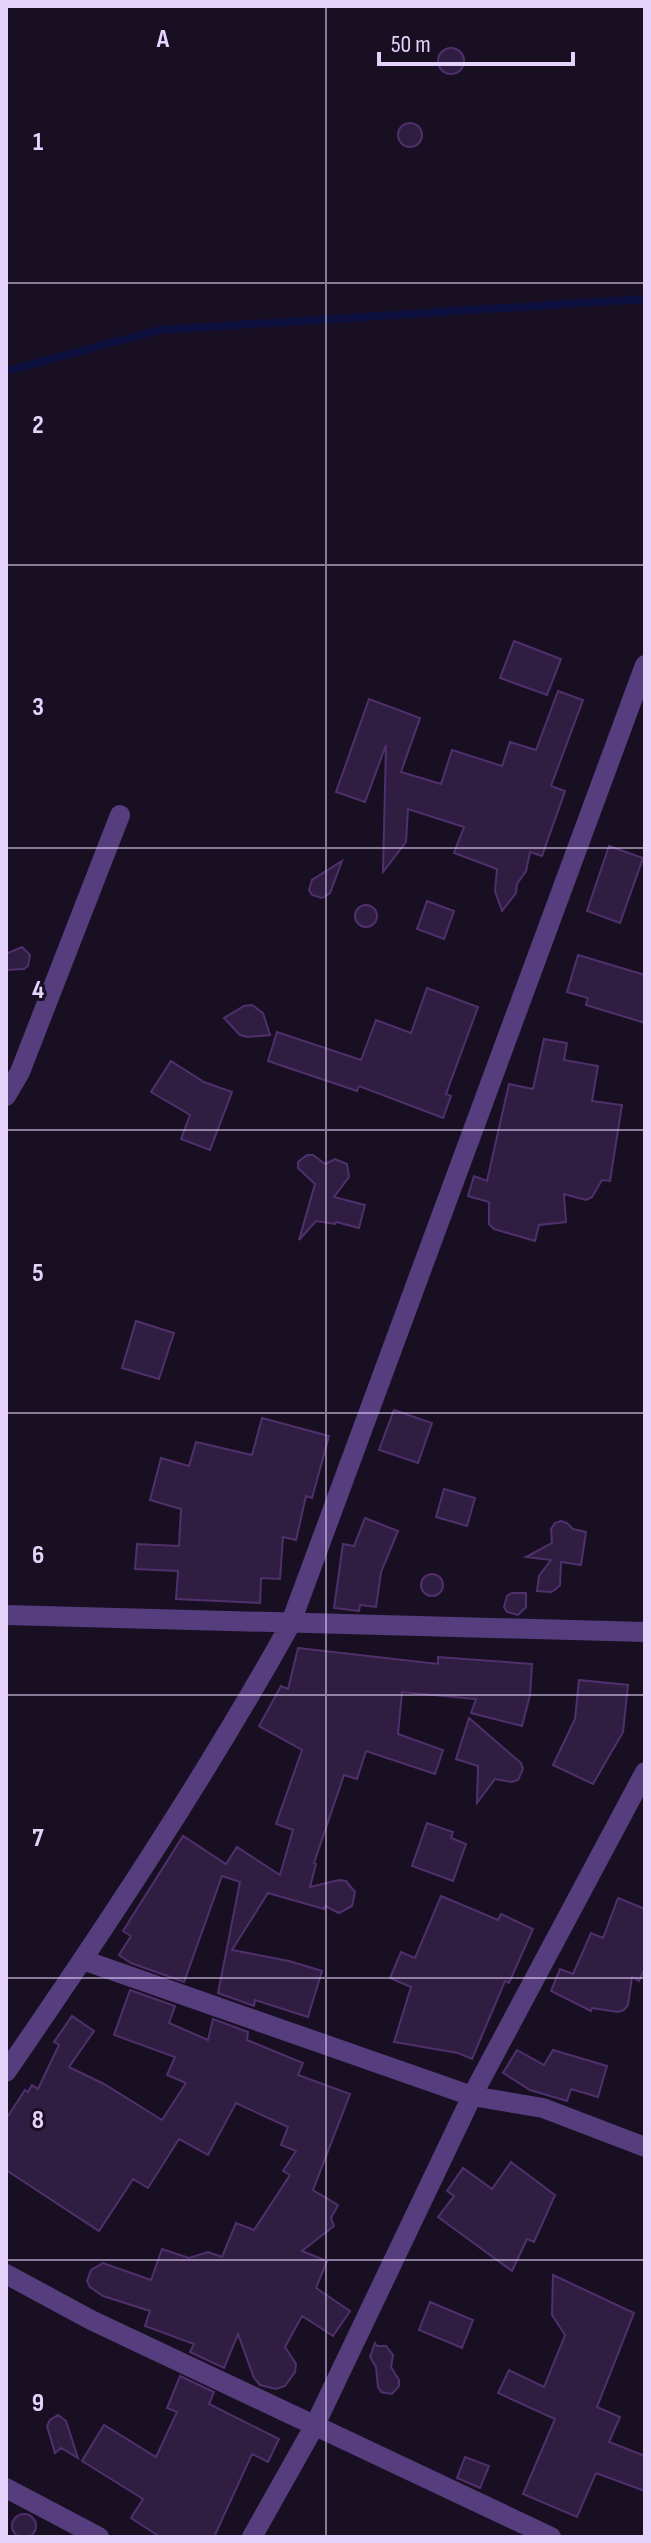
<svg xmlns="http://www.w3.org/2000/svg" width="651" height="2543" font-family="'Sofia Sans Condensed',sans-serif">
<style>
.lines{fill:none;stroke-linecap:round;stroke-linejoin:round}
.stream{stroke:#0d0f3e;stroke-width:8}
.building{fill:#301d42;stroke:#50306c;stroke-width:2}
.minor{stroke:#553d7e;stroke-width:20}
.grid{fill:none;stroke:#e5d3fc;stroke-width:2;stroke-opacity:0.55}
.grid-label{font-size:26px;text-anchor:middle;font-weight:bold;fill:#e5d3fc;stroke:#190f22;stroke-width:6;stroke-linejoin:round;paint-order:stroke}
</style>
<rect width="100%" height="100%" fill="#190f22"/>
<g class="lines">
<path class="stream" d="M 6,371 L 159,330 L 645,299"/>
</g>
<path class="building" d="M438 61a13 13 0 1 1 26 0a13 13 0 1 1-26 0Z
M398 135a12 12 0 1 1 24 0a12 12 0 1 1-24 0Z
M 514,641 L 561,659 L 547,695 L 500,678 Z
M 558,691 L 583,700 L 551,786 L 565,791 L 542,856 L 530,852 L 526,871 L 517,884 L 516,893 L 502,911 L 495,891 L 497,869 L 454,853 L 464,827 L 408,809 L 406,842 L 383,872 L 386,745 L 365,802 L 336,792 L 369,699 L 420,718 L 401,772 L 441,784 L 452,750 L 502,766 L 510,742 L 536,750 Z
M 609,846 L 643,858 L 620,923 L 587,911 Z
M 342,861 L 330,893 L 322,898 L 312,895 L 309,890 L 312,880 Z
M 427,901 L 454,911 L 444,939 L 417,929 Z
M355 916a11 11 0 1 1 22 0a11 11 0 1 1-22 0Z
M 22,947 L 30,955 L 28,966 L 24,969 L 6,970 L 6,954 Z
M 578,955 L 645,975 L 645,1023 L 586,1005 L 588,998 L 567,992 Z
M 427,988 L 478,1007 L 446,1094 L 451,1096 L 443,1118 L 359,1086 L 357,1091 L 268,1061 L 277,1032 L 361,1060 L 376,1020 L 411,1033 Z
M 252,1005 L 263,1013 L 270,1035 L 247,1037 L 240,1035 L 224,1018 L 244,1006 Z
M 544,1039 L 567,1043 L 564,1060 L 598,1066 L 592,1101 L 622,1105 L 610,1181 L 602,1180 L 592,1197 L 586,1200 L 564,1194 L 566,1222 L 539,1225 L 535,1241 L 494,1229 L 489,1224 L 489,1202 L 468,1196 L 474,1176 L 487,1181 L 509,1084 L 533,1089 Z
M 171,1061 L 204,1082 L 232,1092 L 210,1150 L 181,1139 L 190,1115 L 151,1092 Z
M 307,1155 L 313,1155 L 325,1164 L 335,1159 L 347,1164 L 349,1177 L 334,1197 L 365,1205 L 359,1228 L 336,1222 L 335,1224 L 316,1221 L 299,1240 L 315,1184 L 298,1168 L 298,1162 Z
M 136,1321 L 174,1333 L 159,1379 L 122,1368 Z
M 394,1410 L 432,1423 L 418,1463 L 379,1450 Z
M 262,1418 L 329,1436 L 312,1498 L 306,1496 L 296,1540 L 283,1537 L 280,1579 L 261,1578 L 260,1603 L 176,1599 L 178,1571 L 135,1569 L 137,1544 L 179,1546 L 181,1509 L 150,1500 L 161,1458 L 189,1466 L 196,1442 L 252,1455 Z
M 444,1489 L 475,1498 L 467,1526 L 436,1517 Z
M 365,1518 L 398,1531 L 381,1572 L 376,1607 L 360,1605 L 359,1611 L 334,1608 L 343,1544 L 354,1546 Z
M 561,1521 L 567,1523 L 573,1529 L 586,1532 L 581,1565 L 561,1562 L 560,1585 L 556,1589 L 551,1592 L 537,1591 L 539,1576 L 551,1560 L 526,1557 L 552,1543 L 551,1529 L 555,1523 Z
M421 1585a11 11 0 1 1 22 0a11 11 0 1 1-22 0Z
M 512,1593 L 526,1593 L 526,1607 L 518,1615 L 507,1612 L 504,1607 L 507,1596 Z
M 298,1648 L 438,1664 L 438,1657 L 532,1664 L 530,1695 L 522,1726 L 471,1713 L 476,1699 L 402,1692 L 398,1734 L 443,1750 L 435,1774 L 366,1751 L 357,1779 L 344,1775 L 314,1863 L 316,1864 L 310,1887 L 339,1880 L 346,1881 L 355,1892 L 352,1906 L 339,1913 L 325,1906 L 324,1909 L 268,1893 L 232,1950 L 289,1961 L 322,1971 L 308,2017 L 255,2000 L 254,2006 L 218,1993 L 240,1882 L 222,1876 L 184,1982 L 131,1963 L 119,1955 L 131,1936 L 123,1931 L 183,1836 L 226,1864 L 237,1847 L 280,1875 L 293,1830 L 276,1824 L 302,1750 L 259,1726 L 281,1686 L 288,1689 Z
M 579,1680 L 628,1685 L 623,1732 L 593,1784 L 553,1765 L 575,1719 Z
M 469,1718 L 521,1763 L 523,1769 L 518,1780 L 512,1782 L 495,1779 L 477,1803 L 478,1766 L 456,1759 Z
M 427,1823 L 453,1832 L 451,1838 L 466,1844 L 453,1881 L 412,1866 Z
M 441,1896 L 498,1920 L 501,1914 L 533,1929 L 509,1983 L 505,1981 L 472,2059 L 458,2053 L 394,2042 L 411,1987 L 390,1978 L 401,1952 L 415,1958 Z
M 618,1898 L 645,1909 L 645,1968 L 639,1981 L 632,1977 L 628,2005 L 624,2010 L 618,2012 L 592,2008 L 591,2011 L 551,1991 L 560,1969 L 573,1974 L 591,1933 L 603,1938 Z
M 130,1990 L 175,2006 L 169,2023 L 208,2040 L 213,2019 L 248,2032 L 247,2040 L 303,2063 L 298,2075 L 350,2094 L 313,2190 L 338,2205 L 331,2218 L 334,2226 L 302,2251 L 327,2261 L 316,2288 L 350,2311 L 333,2336 L 302,2316 L 285,2347 L 296,2364 L 295,2372 L 285,2386 L 276,2389 L 260,2385 L 254,2378 L 238,2334 L 224,2368 L 190,2352 L 194,2344 L 145,2326 L 150,2311 L 103,2296 L 90,2287 L 87,2281 L 91,2270 L 103,2263 L 151,2280 L 162,2249 L 189,2258 L 208,2252 L 222,2257 L 236,2223 L 254,2230 L 290,2175 L 283,2171 L 296,2151 L 281,2145 L 288,2127 L 236,2103 L 208,2155 L 179,2139 L 148,2188 L 133,2179 L 99,2231 L 6,2170 L 6,2119 L 25,2090 L 28,2092 L 32,2085 L 38,2089 L 59,2045 L 54,2042 L 72,2016 L 94,2031 L 69,2067 L 104,2084 L 162,2120 L 186,2083 L 167,2075 L 175,2057 L 114,2035 Z
M 517,2050 L 544,2065 L 553,2050 L 607,2066 L 598,2097 L 571,2089 L 567,2101 L 530,2090 L 503,2073 Z
M 511,2162 L 555,2195 L 534,2242 L 527,2239 L 512,2271 L 438,2217 L 454,2196 L 447,2191 L 463,2168 L 492,2189 Z
M 553,2275 L 634,2313 L 597,2407 L 620,2417 L 609,2442 L 645,2456 L 645,2491 L 596,2473 L 577,2517 L 523,2494 L 555,2419 L 498,2393 L 509,2370 L 544,2387 L 565,2335 L 552,2315 Z
M 430,2302 L 473,2320 L 462,2348 L 419,2330 Z
M 375,2343 L 377,2346 L 386,2346 L 393,2355 L 391,2367 L 399,2380 L 399,2386 L 392,2394 L 381,2392 L 378,2387 L 376,2367 L 370,2357 Z
M 180,2376 L 214,2392 L 209,2404 L 279,2439 L 268,2462 L 252,2454 L 214,2537 L 160,2537 L 131,2518 L 143,2499 L 82,2461 L 104,2425 L 156,2457 L 177,2412 L 167,2408 Z
M 58,2415 L 66,2421 L 78,2458 L 61,2448 L 55,2453 L 47,2426 L 50,2420 Z
M 465,2457 L 489,2466 L 480,2488 L 457,2478 Z
M12 2526a12 12 0 1 1 24 0a12 12 0 1 1-24 0Z"/>
<g class="lines">
<path class="minor" d="M 6,1096 L 20,1072 L 120,815
M 6,1615 L 645,1632
M 83,1960 L 472,2096 L 543,2108 L 645,2147
M 6,2072 C 106,1927 204,1779 290,1625 L 645,665
M 6,2274 L 91,2320 L 551,2537
M 6,2488 L 99,2537
M 252,2537 L 315,2425 L 472,2096 L 645,1772"/>
</g>
<path class="grid" d="M 326,6 L 326,2537M 6,283 L 645,283M 6,565 L 645,565M 6,848 L 645,848M 6,1130 L 645,1130M 6,1413 L 645,1413M 6,1695 L 645,1695M 6,1978 L 645,1978M 6,2260 L 645,2260"/>
<g class="grid-label">
<text x="163" y="47">A</text>
<text x="38" y="150">1</text>
<text x="38" y="433">2</text>
<text x="38" y="715">3</text>
<text x="38" y="998">4</text>
<text x="38" y="1281">5</text>
<text x="38" y="1563">6</text>
<text x="38" y="1846">7</text>
<text x="38" y="2128">8</text>
<text x="38" y="2411">9</text>
</g>
<rect width="651" height="2543" fill="none" stroke="#e5d3fc" stroke-width="16"/>
<path d="M379 52v12h194v-12" fill="none" stroke="#e5d3fc" stroke-width="4"/>
<text x="391" y="52" font-size="24" fill="#e5d3fc" stroke="#190f22" stroke-width="6" paint-order="stroke">50 m</text>
</svg>
